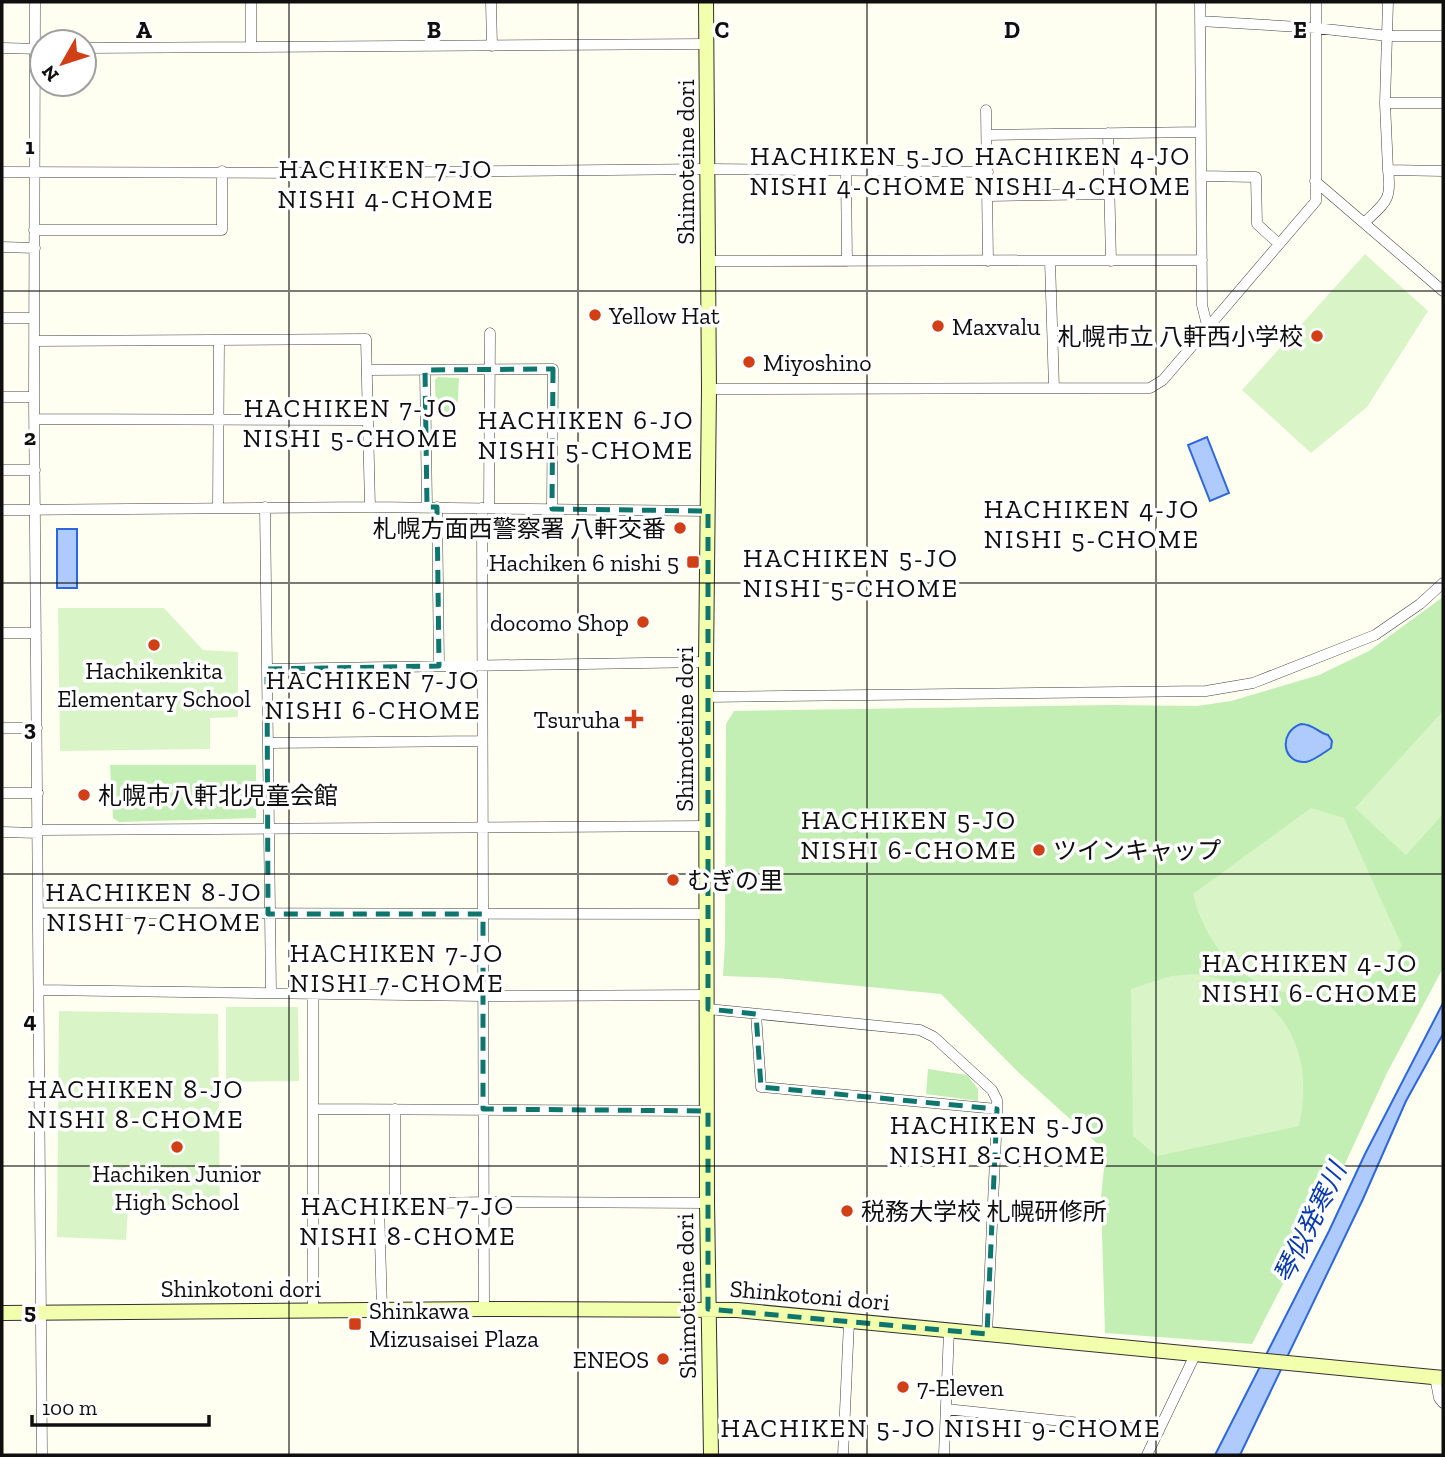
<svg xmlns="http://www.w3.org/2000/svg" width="1445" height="1457" font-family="'Zilla Slab','Noto Sans JP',serif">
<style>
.green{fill:#c3efb5}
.pitch{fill:#d9f5c8}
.water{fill:#afcbfd;stroke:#2d67dd;stroke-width:2}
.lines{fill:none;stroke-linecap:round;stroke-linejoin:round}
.street-casing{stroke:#424242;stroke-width:11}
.secondary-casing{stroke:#313131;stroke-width:16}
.street{stroke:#fff;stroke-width:10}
.secondary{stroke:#f2ffac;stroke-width:14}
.marked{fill:none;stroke:#0f766e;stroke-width:5;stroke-dasharray:14 9;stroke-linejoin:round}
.grid{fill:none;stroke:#0f0f0f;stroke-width:2;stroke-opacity:0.55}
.poi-dot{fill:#d03f16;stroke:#fff;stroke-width:2.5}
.labels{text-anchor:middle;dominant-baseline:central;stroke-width:7;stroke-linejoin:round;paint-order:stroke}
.street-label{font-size:24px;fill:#0f0f0f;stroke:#fff}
.poi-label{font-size:24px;fill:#0f0f0f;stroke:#fff;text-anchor:start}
.neighbourhood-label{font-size:26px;letter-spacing:2px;fill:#0f0f0f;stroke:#fff}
.water-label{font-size:26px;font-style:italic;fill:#093ab0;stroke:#fff}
.grid-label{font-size:23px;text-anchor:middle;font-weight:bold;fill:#0f0f0f;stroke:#fff;stroke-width:7;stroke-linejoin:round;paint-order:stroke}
</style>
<rect width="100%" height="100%" fill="#fefff1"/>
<path class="green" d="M 438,377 L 459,378 L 457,414 L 436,414 L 435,380 Z
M 1443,597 L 1443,968 L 1387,1073 L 1343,1168 L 1252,1344 L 1105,1333 L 1101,1198 L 1105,1158 L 1100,1146 L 1018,1072 L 941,994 L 777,978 L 723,976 L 725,943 L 726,724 L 734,711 L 1109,705 L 1197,706 L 1231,701 L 1319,675 L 1369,651 Z
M 110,765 L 256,765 L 256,818 L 119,822 L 113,818 Z
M 928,1069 L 967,1075 L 978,1089 L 978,1101 L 926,1094 Z"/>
<path class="pitch" d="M 1365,254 L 1428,311 L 1367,407 L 1311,453 L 1242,390 Z
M 58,608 L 164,608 L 203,650 L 238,652 L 238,717 L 210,718 L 210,749 L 60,751 Z
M 1443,711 L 1443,814 L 1406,855 L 1355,808 Z
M 1311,808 L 1344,818 L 1402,946 C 1395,954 1388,964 1380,970 C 1302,1026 1214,982 1193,894 Z
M 1195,974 C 1278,985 1317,1045 1299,1126 L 1157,1156 L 1133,1136 L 1131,989 L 1171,976 Z
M 226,1007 L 298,1007 L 299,1081 L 226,1082 Z
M 59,1011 L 218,1014 L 220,1211 L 128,1211 L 126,1240 L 57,1237 Z"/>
<path class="water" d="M 1207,437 L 1229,493 L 1210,501 L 1188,445 Z
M 57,529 L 77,529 L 77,588 L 57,588 Z
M 1301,724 C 1314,724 1318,733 1328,735 L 1332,741 L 1331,748 C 1325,752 1313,761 1306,762 C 1282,764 1278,732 1301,724 Z
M 1443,1003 L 1443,1034 L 1406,1101 L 1363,1199 L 1240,1455 L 1215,1455 L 1329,1231 L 1365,1154 Z"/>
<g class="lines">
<defs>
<path id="street" d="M 35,2 L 34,397 L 42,1455
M 491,2 L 492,46
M 1200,2 L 1202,305 L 1208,329
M 1388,2 L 1385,103 L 1388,170 L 1443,171
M 1200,21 L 1316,28 L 1388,36 L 1443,36
M 251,47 L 251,2
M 2,48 L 42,49
M 84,48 L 707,44
M 1385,103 L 1443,103
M 986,110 L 988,261
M 1108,133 L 1111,261
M 987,135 L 1201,132
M 846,171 L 847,261
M 2,172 L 304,173 L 708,169 L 988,172
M 1201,176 L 1256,177 L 1257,224 L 1279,244
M 1315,181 L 1443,291
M 988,196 L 1109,194
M 1365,222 C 1386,202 1392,200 1388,170
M 34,230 L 222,230 L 222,171
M 2,247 L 35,248
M 708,261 L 1202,260
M 1050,261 L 1054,388
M 2,318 L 34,318
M 34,341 L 366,339 L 370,507
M 367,370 L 553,369 L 552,509
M 425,370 L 427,507
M 709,389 L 1150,388 L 1163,380 L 1316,201 L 1316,2
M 2,397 L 34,397
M 35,419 L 368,420
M 2,470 L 35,470
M 218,507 L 219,340
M 265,507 L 271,993
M 437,507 L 439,666
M 482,508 L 484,1309
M 489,508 L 490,333
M 2,510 L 370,507 L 708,511
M 2,633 L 36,633
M 267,669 L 706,662
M 706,697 L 1206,691 L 1253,683 L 1375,635 L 1420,604 L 1443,583
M 2,728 L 37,728
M 268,743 L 482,741
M 2,793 L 38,793
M 38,830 L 707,826
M 2,832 L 38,833
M 39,913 L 708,914
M 40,990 L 483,996 L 708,995
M 708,1009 L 920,1030 L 934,1037 L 992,1090 L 997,1100 L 997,1115 L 987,1334
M 756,1014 L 761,1087 L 997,1109
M 313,1109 L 708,1111
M 395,1109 L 395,1204
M 379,1204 L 382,1310
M 313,1206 L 484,1202 L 707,1203
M 313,1310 L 313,994
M 1435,1377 L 1439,1398 L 1443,1403
M 946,1409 L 1159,1431
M 843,1455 L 849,1322
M 944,1455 L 949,1331
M 1147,1455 L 1195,1355"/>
<path id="secondary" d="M 706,2 L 709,389 L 706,662 L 707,1203 L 711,1455
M 2,1313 L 484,1309 L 737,1310 L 1443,1378"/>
</defs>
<use href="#street" class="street-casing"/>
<use href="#secondary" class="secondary-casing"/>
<use href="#street" class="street"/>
<use href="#secondary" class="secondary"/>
</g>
<path class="marked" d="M 553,369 L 552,509 L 708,511 L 708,1009 L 756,1014 L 761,1087 L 997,1109 L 987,1334 L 708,1309 L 708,1111 L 483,1109 L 483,914 L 268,914 L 267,669 L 439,666 L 437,507 L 427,507 L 425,370 Z"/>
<path class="grid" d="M 289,2 L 289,1455M 578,2 L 578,1455M 867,2 L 867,1455M 1156,2 L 1156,1455M 2,291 L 1443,291M 2,583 L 1443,583M 2,874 L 1443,874M 2,1166 L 1443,1166"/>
<g class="poi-dot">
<circle cx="595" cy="315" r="7"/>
<circle cx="938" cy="326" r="7"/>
<circle cx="1317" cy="336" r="7"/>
<circle cx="749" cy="362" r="7"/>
<circle cx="680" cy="528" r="7"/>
<rect x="686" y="555" width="14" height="14" rx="3.5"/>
<circle cx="643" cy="622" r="7"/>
<circle cx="154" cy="645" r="7"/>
<path d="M630.5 708.5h7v7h7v7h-7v7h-7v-7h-7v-7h7z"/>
<circle cx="84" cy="795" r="7"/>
<circle cx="1039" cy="850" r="7"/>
<circle cx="673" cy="880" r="7"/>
<circle cx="177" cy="1147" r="7"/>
<circle cx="847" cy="1211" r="7"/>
<rect x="348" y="1317" width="14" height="14" rx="3.5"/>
<circle cx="663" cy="1359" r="7"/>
<circle cx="903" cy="1387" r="7"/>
</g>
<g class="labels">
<g class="street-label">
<text transform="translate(685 162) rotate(-90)">Shimoteine dori</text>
<text transform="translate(684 729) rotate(-90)">Shimoteine dori</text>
<text x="241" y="1288">Shinkotoni dori</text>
<text transform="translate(810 1295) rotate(5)">Shinkotoni dori</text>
<text transform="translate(686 1296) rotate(-91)">Shimoteine dori</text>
</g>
<g class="poi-label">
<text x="609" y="315">Yellow Hat</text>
<text x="952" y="326">Maxvalu</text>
<text x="1303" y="336" text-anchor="end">札幌市立 八軒西小学校</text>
<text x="763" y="362">Miyoshino</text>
<text x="666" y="528" text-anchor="end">札幌方面西警察署 八軒交番</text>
<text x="679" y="562" text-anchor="end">Hachiken 6 nishi 5</text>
<text x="629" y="622" text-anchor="end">docomo Shop</text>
<text x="154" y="670" text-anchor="middle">Hachikenkita<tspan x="154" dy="28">Elementary School</tspan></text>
<text x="620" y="719" text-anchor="end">Tsuruha</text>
<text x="98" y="795">札幌市八軒北児童会館</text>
<text x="1053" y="850">ツインキャップ</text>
<text x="687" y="880">むぎの里</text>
<text x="177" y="1173" text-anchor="middle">Hachiken Junior<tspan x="177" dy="28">High School</tspan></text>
<text x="861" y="1211">税務大学校 札幌研修所</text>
<text x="369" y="1310">Shinkawa<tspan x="369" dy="28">Mizusaisei Plaza</tspan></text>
<text x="649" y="1359" text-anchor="end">ENEOS</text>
<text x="917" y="1387">7-Eleven</text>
</g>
<g class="neighbourhood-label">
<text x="858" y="156">HACHIKEN 5-JO<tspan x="858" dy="30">NISHI 4-CHOME</tspan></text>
<text x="1083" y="156">HACHIKEN 4-JO<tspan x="1083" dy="30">NISHI 4-CHOME</tspan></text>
<text x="386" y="169">HACHIKEN 7-JO<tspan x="386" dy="30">NISHI 4-CHOME</tspan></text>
<text x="351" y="408">HACHIKEN 7-JO<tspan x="351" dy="30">NISHI 5-CHOME</tspan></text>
<text x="586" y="420">HACHIKEN 6-JO<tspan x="586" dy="30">NISHI 5-CHOME</tspan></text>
<text x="1092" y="509">HACHIKEN 4-JO<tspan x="1092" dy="30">NISHI 5-CHOME</tspan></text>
<text x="851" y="558">HACHIKEN 5-JO<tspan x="851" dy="30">NISHI 5-CHOME</tspan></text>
<text x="373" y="680">HACHIKEN 7-JO<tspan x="373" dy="30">NISHI 6-CHOME</tspan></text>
<text x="909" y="820">HACHIKEN 5-JO<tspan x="909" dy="30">NISHI 6-CHOME</tspan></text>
<text x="154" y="892">HACHIKEN 8-JO<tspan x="154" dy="30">NISHI 7-CHOME</tspan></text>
<text x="397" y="953">HACHIKEN 7-JO<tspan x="397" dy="30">NISHI 7-CHOME</tspan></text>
<text x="1310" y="963">HACHIKEN 4-JO<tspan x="1310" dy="30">NISHI 6-CHOME</tspan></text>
<text x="136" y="1089">HACHIKEN 8-JO<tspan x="136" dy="30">NISHI 8-CHOME</tspan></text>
<text x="998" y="1125">HACHIKEN 5-JO<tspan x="998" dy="30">NISHI 8-CHOME</tspan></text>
<text x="408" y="1206">HACHIKEN 7-JO<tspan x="408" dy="30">NISHI 8-CHOME</tspan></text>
<text x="941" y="1428">HACHIKEN 5-JO NISHI 9-CHOME</text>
</g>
<g class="water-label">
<text transform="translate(1310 1223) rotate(-64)">琴似発寒川</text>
</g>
</g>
<g class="grid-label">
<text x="144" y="38">A</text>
<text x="434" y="38">B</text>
<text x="722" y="38">C</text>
<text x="1012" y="38">D</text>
<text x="1300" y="38">E</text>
<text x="30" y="154">1</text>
<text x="30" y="445">2</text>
<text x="30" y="736">3</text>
<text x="30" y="1028">4</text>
<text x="30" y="1319">5</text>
</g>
<rect width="1445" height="1457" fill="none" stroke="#0f0f0f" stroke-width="7"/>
<g transform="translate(63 63) rotate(231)"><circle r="33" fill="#ffffff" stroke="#9f9f9f" stroke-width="2"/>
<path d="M0-5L12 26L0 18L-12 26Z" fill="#d03f16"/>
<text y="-10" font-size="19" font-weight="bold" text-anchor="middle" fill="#0f0f0f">N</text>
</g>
<path d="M32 1415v10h177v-10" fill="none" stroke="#0f0f0f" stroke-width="3.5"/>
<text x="42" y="1415" font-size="21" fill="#0f0f0f" stroke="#ffffff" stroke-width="5" paint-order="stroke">100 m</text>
</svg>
